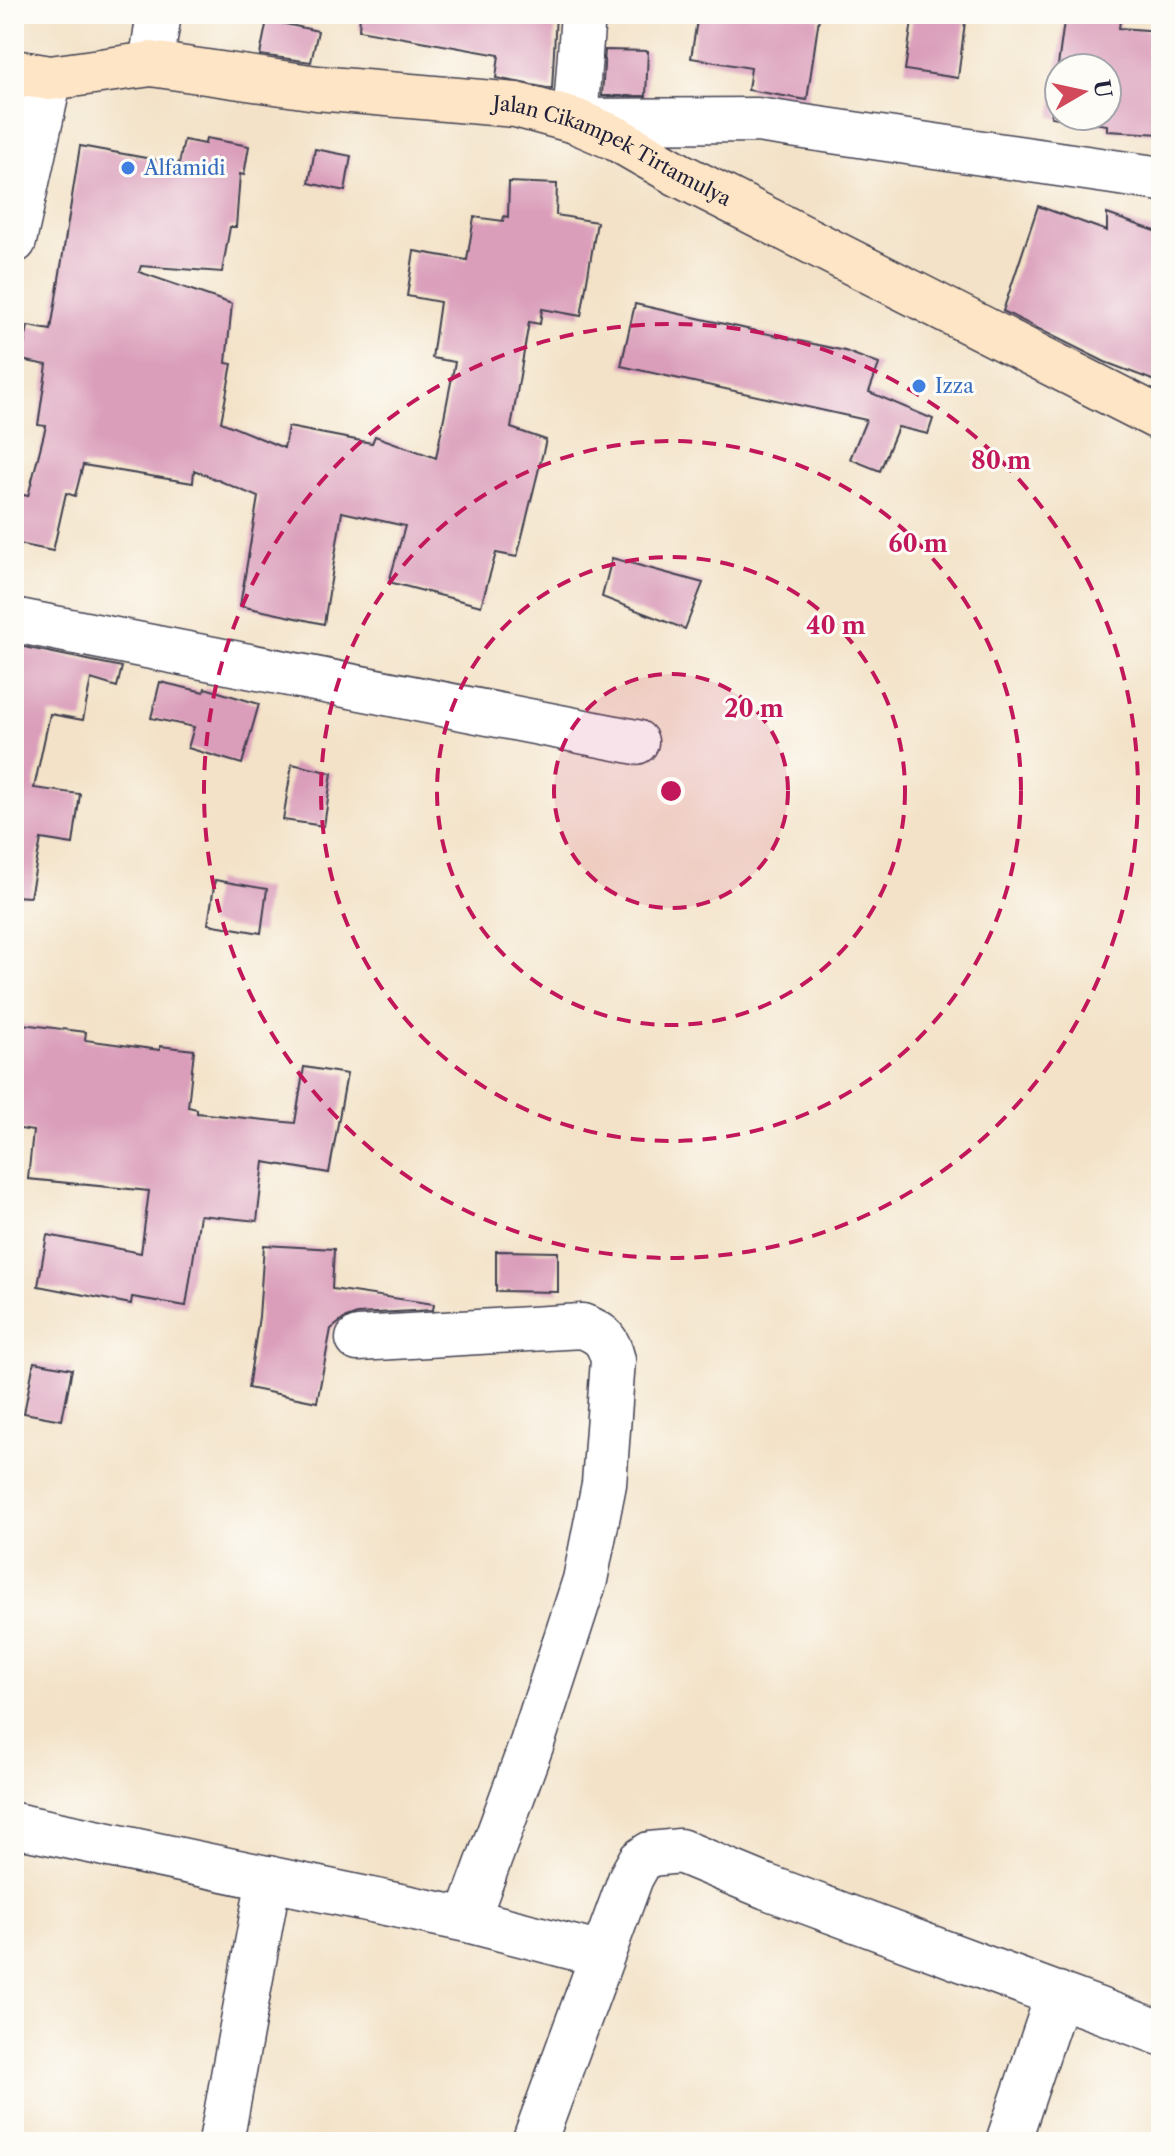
<svg xmlns="http://www.w3.org/2000/svg" width="1175" height="2156" font-family="'Libre Caslon Text',serif">
<style>
.building{fill:#da9dba;fill-rule:evenodd}
.lines{fill:none;stroke-linecap:round;stroke-linejoin:round}
.street-casing{stroke:#413f50;stroke-width:47}
.secondary-casing{stroke:#413f50;stroke-width:47}
.street{stroke:#fff;stroke-width:44}
.secondary{stroke:#fee5c5;stroke-width:44}
.ring{fill:none;stroke:#c2185b;stroke-width:4;stroke-dasharray:14 10}
.shop-dot{fill:#3f7fe0;stroke:#fdfcf7;stroke-width:3}
.labels{text-anchor:middle;dominant-baseline:central;stroke-width:6;stroke-linejoin:round;paint-order:stroke}
.street-label{font-size:20px;fill:#22223b;stroke:#fdfcf7}
.shop-label{font-size:20px;fill:#366cbe;stroke:#fdfcf7;text-anchor:start}
.centre{fill:#c2185b;stroke:#fdfcf7;stroke-width:4}
.ring-label{font-size:24px;text-anchor:middle;font-weight:bold;fill:#c2185b;stroke:#fdfcf7;stroke-width:6;stroke-linejoin:round;paint-order:stroke}
</style>
<rect width="100%" height="100%" fill="#fdfcf7"/>
<filter id="ink" filterUnits="userSpaceOnUse"><feTurbulence type="fractalNoise" baseFrequency=".0125" numOctaves="2"/><feDisplacementMap in="SourceGraphic" scale="16" xChannelSelector="R" yChannelSelector="G"/><feConvolveMatrix kernelMatrix="1 2 1 2 8 2 1 2 1" color-interpolation-filters="sRGB"/></filter>
<filter id="wash" filterUnits="userSpaceOnUse"><feTurbulence type="fractalNoise" baseFrequency=".006" numOctaves="4" result="noise"/><feDisplacementMap in="SourceGraphic" scale="32" xChannelSelector="R" yChannelSelector="G"/><feGaussianBlur stdDeviation="1.8" result="paint"/><feColorMatrix in="noise" values="0 0 0 0 0 0 0 0 0 0 0 0 0 0 0 0 0 1.4 0 .05"/><feComposite in="paint" operator="in"/></filter>
<g filter="url(#wash)">
<rect width="100%" height="100%" fill="#f3e2c7"/>
<g id="blocks">
<path class="building" d="M 360,14 L 556,14 L 552,89 L 496,78 L 499,55 L 359,30 Z
M 698,14 L 792,14 L 819,18 L 807,100 L 748,90 L 751,68 L 691,58 Z
M 913,14 L 966,14 L 958,78 L 905,70 Z
M 1065,14 L 1121,14 L 1119,28 L 1161,31 L 1161,134 L 1107,131 L 1107,125 L 1051,117 ZM 1059,68 L 1107,68 L 1107,116 L 1059,116 Z
M 267,20 L 318,31 L 311,62 L 260,55 Z
M 605,50 L 648,51 L 646,96 L 602,96 Z
M 206,138 L 249,146 L 244,175 L 240,174 L 236,227 L 230,227 L 222,272 L 141,266 L 139,272 L 232,304 L 226,363 L 232,364 L 221,422 L 284,448 L 288,427 L 372,443 L 375,436 L 436,458 L 455,362 L 432,358 L 440,302 L 407,296 L 414,251 L 467,260 L 474,217 L 503,221 L 504,216 L 508,217 L 509,182 L 557,184 L 556,215 L 597,222 L 581,316 L 542,309 L 540,324 L 529,322 L 511,428 L 546,440 L 517,557 L 496,553 L 481,606 L 389,582 L 405,526 L 342,512 L 324,624 L 240,606 L 258,497 L 194,470 L 193,483 L 83,465 L 75,496 L 66,493 L 53,551 L 14,543 L 19,494 L 28,496 L 46,426 L 38,425 L 47,365 L 21,360 L 28,326 L 51,330 L 80,146 L 179,164 L 184,140 L 205,144 Z
M 315,149 L 351,156 L 345,191 L 309,183 Z
M 1038,206 L 1107,231 L 1107,214 L 1161,233 L 1161,364 L 1155,381 L 1105,362 L 1003,311 Z
M 635,304 L 845,351 L 879,364 L 869,392 L 933,419 L 928,434 L 898,427 L 880,471 L 850,459 L 866,420 L 621,366 Z
M 612,558 L 703,583 L 685,629 L 602,597 Z
M 14,645 L 122,667 L 117,687 L 91,679 L 83,720 L 50,714 L 34,788 L 80,794 L 73,844 L 41,839 L 30,897 L 14,896 Z
M 160,682 L 204,692 L 205,688 L 259,704 L 242,764 L 188,748 L 194,727 L 151,718 Z
M 292,764 L 332,773 L 324,826 L 283,820 Z
M 215,880 L 267,889 L 261,933 L 208,924 Z
M 14,1023 L 86,1032 L 85,1040 L 160,1050 L 160,1046 L 194,1050 L 188,1107 L 197,1109 L 197,1113 L 295,1123 L 304,1067 L 347,1074 L 329,1173 L 264,1162 L 257,1221 L 200,1215 L 186,1306 L 132,1297 L 131,1304 L 38,1286 L 47,1235 L 141,1253 L 149,1191 L 28,1179 L 33,1131 L 14,1128 Z
M 264,1245 L 334,1249 L 332,1289 L 434,1304 L 433,1310 L 357,1314 L 344,1319 L 331,1329 L 317,1402 L 248,1388 L 259,1317 Z
M 496,1251 L 558,1252 L 558,1292 L 496,1291 Z
M 34,1362 L 72,1369 L 62,1420 L 24,1413 Z"/>
</g>
</g>
<g filter="url(#ink)">
<use href="#blocks" fill-opacity="0" stroke="#413f50" stroke-width="2"/>
<g class="lines">
<defs>
<path id="street" d="M 583,14 L 575,121 L 757,120 L 1161,179
M 151,64 L 159,14
M 14,241 L 50,78
M 14,620 L 636,742
M 358,1339 L 582,1326 C 602,1333 608,1340 613,1360 L 604,1484 L 585,1580 L 532,1743 L 467,1920
M 14,1825 L 467,1920 L 602,1955
M 221,2142 L 269,1878
M 534,2142 L 631,1877 L 640,1861 L 650,1854 L 680,1851 L 767,1887 L 1161,2033
M 1008,2142 L 1058,1994"/>
<g id="secondary">
<path id="s1" d="M 14,72 L 50,78 L 151,64 L 317,88 L 516,105 L 575,121 L 617,139 L 678,174 L 1161,419"/>
</g>
</defs>
<use href="#street" class="street-casing"/>
<use href="#secondary" class="secondary-casing"/>
<use href="#street" class="street"/>
<use href="#secondary" class="secondary"/>
</g>
</g>
<circle cx="671" cy="791" r="117" fill="#c2185b" fill-opacity=".12"/>
<g class="ring">
<circle cx="671" cy="791" r="117"/>
<circle cx="671" cy="791" r="234"/>
<circle cx="671" cy="791" r="350"/>
<circle cx="671" cy="791" r="467"/>
</g>
<g class="shop-dot">
<circle cx="128" cy="168" r="8"/>
<circle cx="919" cy="386" r="8"/>
</g>
<g class="labels">
<g class="street-label">
<text stroke="none"><textPath href="#s1" startOffset="612">Jalan Cikampek Tirtamulya</textPath></text>
</g>
<g class="shop-label">
<text x="144" y="168">Alfamidi</text>
<text x="935" y="386">Izza</text>
</g>
</g>
<circle cx="671" cy="791" r="12" class="centre"/>
<g class="ring-label">
<text x="1001" y="469">80 m</text>
<text x="918" y="552">60 m</text>
<text x="836" y="634">40 m</text>
<text x="754" y="717">20 m</text>
</g>
<rect width="1175" height="2156" fill="none" stroke="#fdfcf7" stroke-width="48"/>
<g transform="translate(1083 92) rotate(81)"><circle r="38" fill="#fdfcf7" stroke="#a5a5ac" stroke-width="2"/>
<path d="M0-6L14 30L0 20L-14 30Z" fill="#d1495b"/>
<text y="-12" font-size="22" font-weight="bold" text-anchor="middle" fill="#22223b">U</text>
</g>
</svg>
